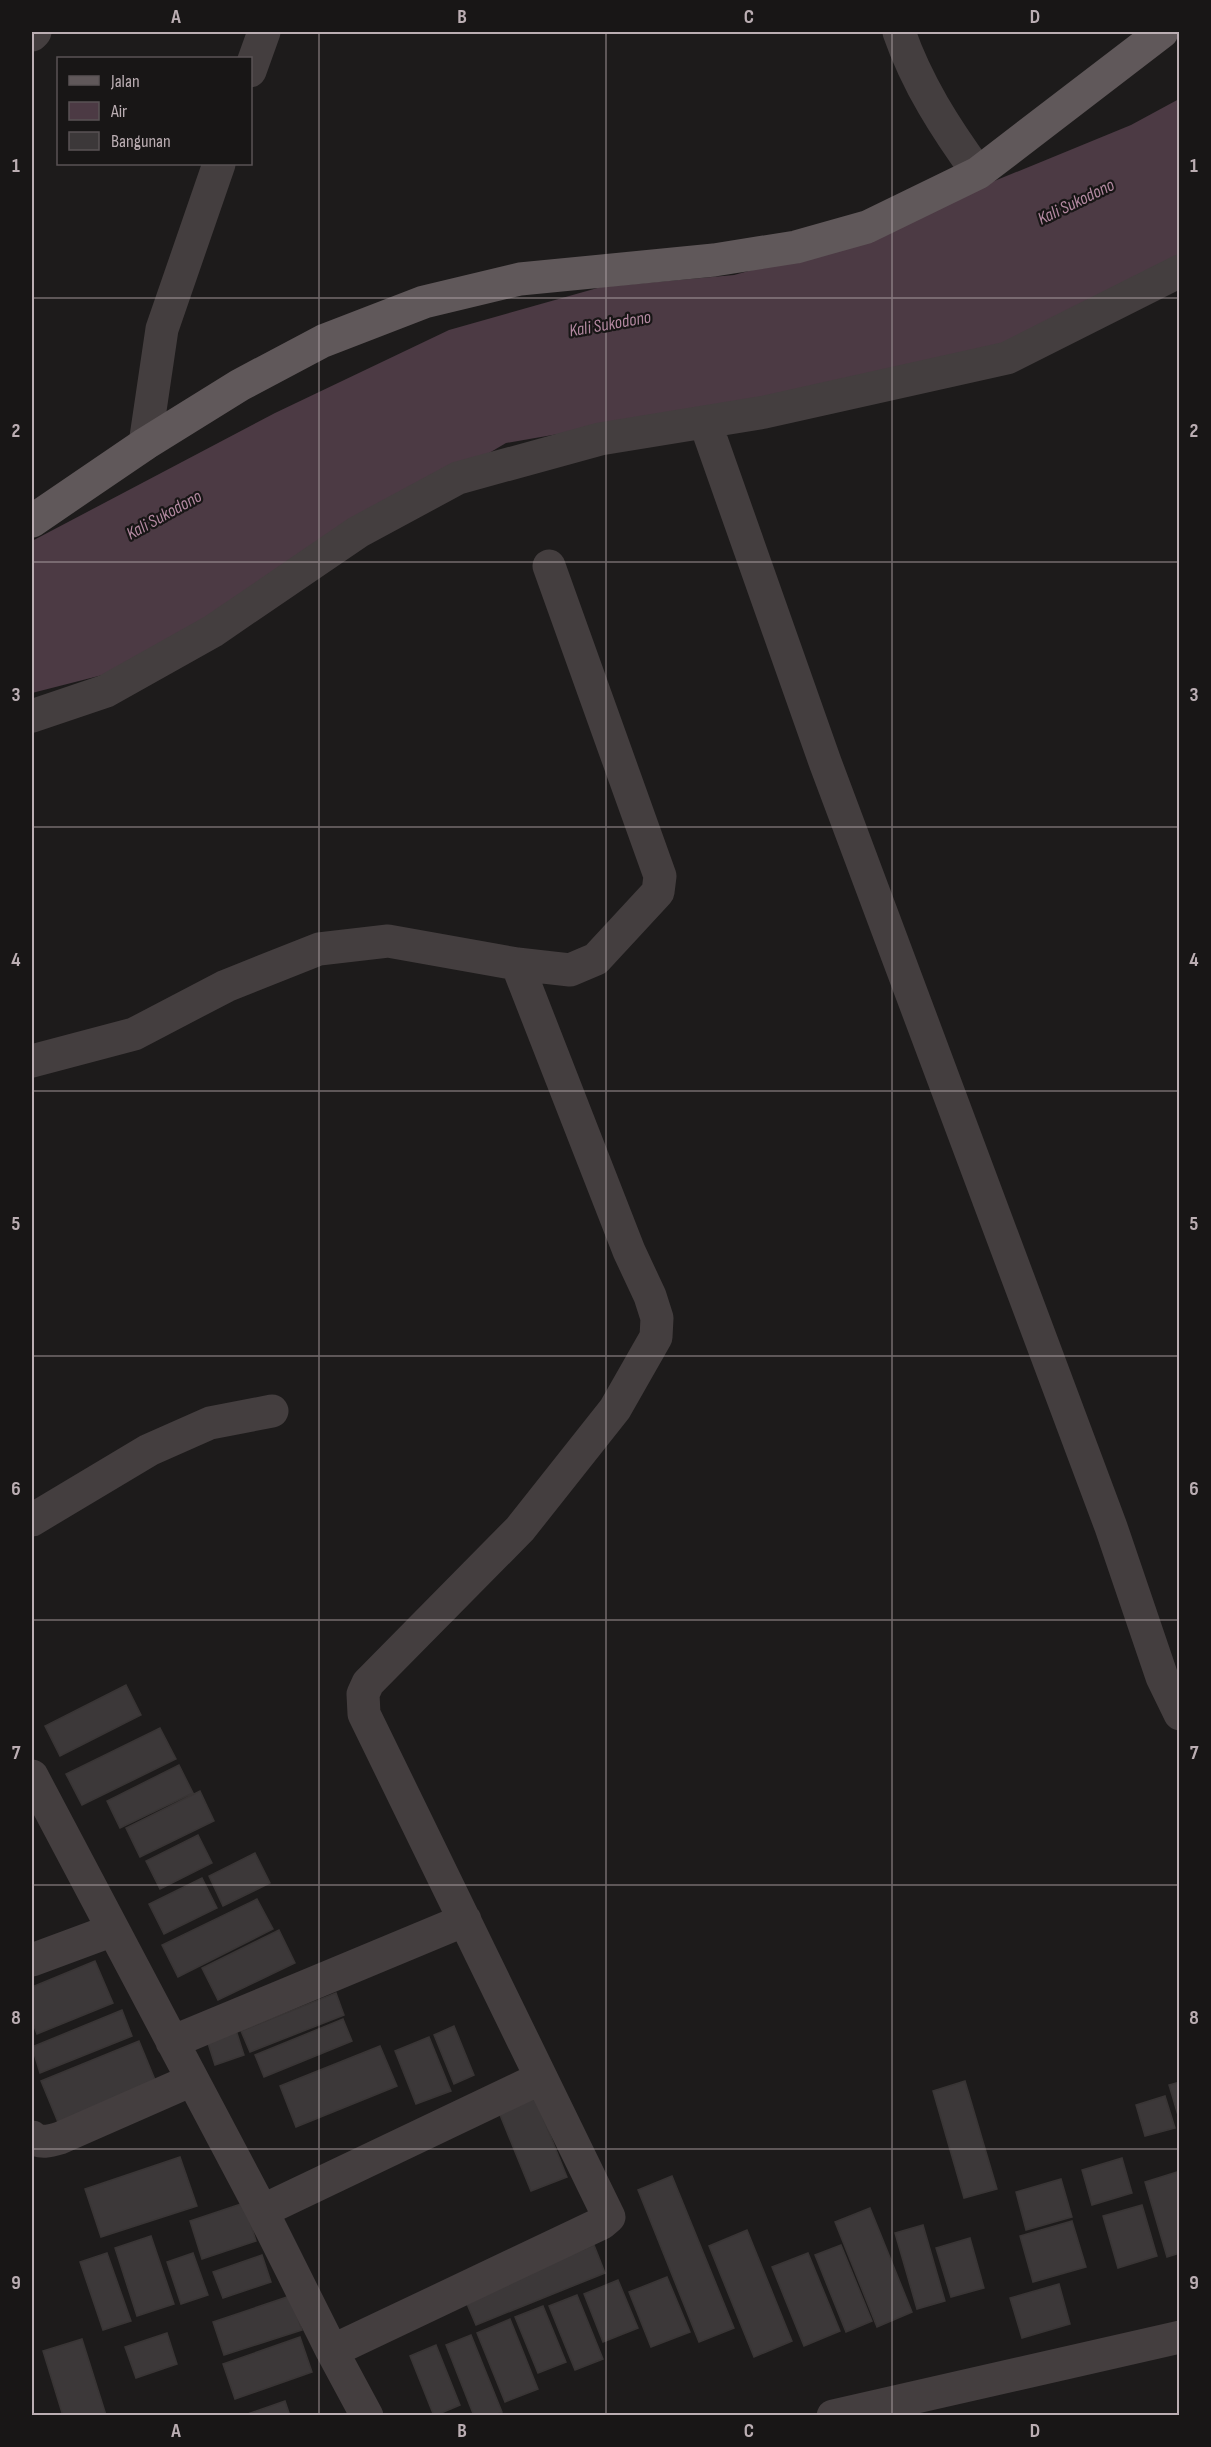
<svg xmlns="http://www.w3.org/2000/svg" width="1211" height="2447" font-family="'Sofia Sans Condensed',sans-serif">
<style>
.water{fill:#4c3a44}
.building{fill:#3c3839;stroke:#393535;stroke-width:1.5}
.lines{fill:none;stroke-linecap:round;stroke-linejoin:round}
.minor{stroke:#443e3f;stroke-width:33}
.major{stroke:#60585a;stroke-width:33}
.grid{fill:none;stroke:#bbaeb3;stroke-width:1.5;stroke-opacity:0.55}
.labels{text-anchor:middle;dominant-baseline:central;stroke-width:4.5;stroke-linejoin:round;paint-order:stroke}
.water-label{font-size:18px;font-style:italic;fill:#b389a1;stroke:#181616}
.neatline{fill:none;stroke:#bbaeb3;stroke-width:2}
.grid-label{font-size:20px;text-anchor:middle;font-weight:bold;fill:#bbaeb3}
</style>
<rect width="100%" height="100%" fill="#1d1b1b"/>
<path class="water" d="M 1179,99 L 1179,262 L 960,364 L 506,443 L 122,670 L 32,693 L 32,541 L 275,413 L 449,330 L 601,287 L 734,275 L 831,248 L 1131,125 Z"/>
<path class="building" d="M 126,1685 L 141,1715 L 60,1756 L 45,1726 Z
M 160,1728 L 176,1759 L 82,1805 L 66,1774 Z
M 179,1765 L 193,1793 L 120,1828 L 107,1801 Z
M 200,1791 L 214,1821 L 140,1857 L 126,1828 Z
M 198,1835 L 212,1863 L 160,1889 L 146,1861 Z
M 255,1853 L 270,1883 L 223,1906 L 209,1876 Z
M 202,1878 L 217,1908 L 164,1934 L 149,1904 Z
M 257,1899 L 273,1929 L 178,1977 L 162,1945 Z
M 279,1930 L 295,1963 L 218,2000 L 202,1968 Z
M 95,1961 L 113,2003 L 37,2034 L 32,2021 L 32,1987 Z
M 336,1993 L 344,2015 L 250,2052 L 241,2031 Z
M 122,2010 L 132,2036 L 40,2073 L 32,2047 Z
M 343,2019 L 352,2041 L 264,2077 L 255,2055 Z
M 234,2024 L 244,2055 L 215,2065 L 205,2034 Z
M 454,2026 L 474,2075 L 454,2084 L 434,2035 Z
M 429,2037 L 451,2091 L 416,2104 L 395,2051 Z
M 139,2041 L 158,2087 L 60,2127 L 41,2081 Z
M 380,2046 L 397,2086 L 296,2127 L 280,2086 Z
M 965,2081 L 997,2189 L 964,2198 L 933,2091 Z
M 1180,2082 L 1180,2122 L 1169,2085 Z
M 532,2090 L 567,2177 L 531,2191 L 496,2105 Z
M 1165,2096 L 1175,2128 L 1145,2136 L 1136,2105 Z
M 180,2157 L 197,2206 L 101,2237 L 85,2189 Z
M 1122,2158 L 1132,2193 L 1092,2205 L 1082,2170 Z
M 1180,2171 L 1180,2253 L 1167,2257 L 1145,2182 Z
M 672,2176 L 734,2328 L 699,2342 L 638,2190 Z
M 1061,2179 L 1072,2217 L 1026,2230 L 1016,2192 Z
M 244,2203 L 256,2241 L 202,2259 L 190,2221 Z
M 1142,2205 L 1157,2256 L 1118,2268 L 1103,2216 Z
M 870,2208 L 912,2312 L 877,2327 L 835,2222 Z
M 1072,2221 L 1086,2267 L 1033,2282 L 1020,2236 Z
M 923,2225 L 945,2301 L 917,2309 L 895,2233 Z
M 747,2230 L 792,2341 L 754,2357 L 709,2246 Z
M 151,2236 L 174,2304 L 137,2316 L 115,2248 Z
M 970,2238 L 984,2288 L 951,2297 L 936,2248 Z
M 594,2245 L 605,2273 L 476,2325 L 464,2297 Z
M 841,2245 L 872,2321 L 846,2332 L 815,2255 Z
M 107,2253 L 131,2321 L 103,2330 L 80,2262 Z
M 193,2253 L 208,2295 L 181,2304 L 167,2262 Z
M 808,2253 L 840,2331 L 804,2346 L 772,2267 Z
M 262,2255 L 271,2282 L 223,2298 L 213,2272 Z
M 667,2277 L 690,2332 L 651,2347 L 629,2292 Z
M 618,2280 L 638,2328 L 603,2342 L 584,2294 Z
M 1059,2284 L 1070,2324 L 1022,2338 L 1010,2298 Z
M 577,2295 L 603,2359 L 575,2370 L 549,2306 Z
M 290,2296 L 302,2330 L 224,2355 L 213,2322 Z
M 543,2306 L 566,2362 L 538,2373 L 515,2317 Z
M 510,2319 L 538,2389 L 505,2402 L 477,2333 Z
M 167,2333 L 177,2364 L 136,2378 L 125,2347 Z
M 471,2335 L 502,2412 L 493,2416 L 474,2416 L 446,2345 Z
M 300,2337 L 312,2372 L 235,2399 L 223,2364 Z
M 82,2339 L 106,2415 L 104,2416 L 63,2416 L 43,2351 Z
M 436,2345 L 460,2405 L 434,2416 L 410,2356 Z
M 285,2401 L 290,2416 L 242,2416 Z"/>
<g class="lines">
<path class="minor" d="M 899,32 C 917,84 946,129 978,173
M 32,35 L 35,32
M 250,71 L 264,32
M 705,422 L 825,762 L 1111,1527 L 1162,1677 L 1180,1714
M 145,444 L 162,329 L 219,164
M 32,716 L 106,691 L 213,631 L 358,532 L 458,478 L 600,439 L 765,412 L 1007,358 L 1180,271
M 32,1061 L 134,1034 L 226,986 L 319,949 L 388,941 L 517,964 L 570,970 L 596,959 L 658,892 L 660,876 L 549,566
M 32,1520 L 149,1450 L 210,1423 L 272,1411
M 32,1776 L 262,2211 L 332,2351 L 367,2416
M 32,1960 L 113,1930
M 172,2042 L 465,1920
M 32,2137 C 40,2144 50,2141 60,2138 L 192,2080
M 262,2211 L 541,2078
M 332,2351 L 602,2223 L 609,2217 L 364,1714 L 363,1694 L 368,1683 L 520,1529 L 615,1409 L 656,1337 L 657,1318 L 650,1296 L 629,1251 L 517,964
M 833,2416 L 1180,2337"/>
<path class="major" d="M 32,521 L 145,444 L 240,385 L 323,341 L 424,302 L 520,279 L 714,260 L 796,247 L 867,227 L 978,173 L 1162,32"/>
</g>
<path class="grid" d="M 319,32 L 319,2416M 606,32 L 606,2416M 892,32 L 892,2416M 32,298 L 1180,298M 32,562 L 1180,562M 32,827 L 1180,827M 32,1091 L 1180,1091M 32,1356 L 1180,1356M 32,1620 L 1180,1620M 32,1885 L 1180,1885M 32,2149 L 1180,2149"/>
<g class="labels">
<g class="water-label">
<text transform="translate(1076 202) rotate(-26)">Kali Sukodono</text>
<text transform="translate(610 324) rotate(-10)">Kali Sukodono</text>
<text transform="translate(164 515) rotate(-29)">Kali Sukodono</text>
</g>
</g>
<rect width="1211" height="2447" fill="none" stroke="#181616" stroke-width="66"/>
<rect x="57" y="57" width="195" height="108" fill="#181616" stroke="#595355" stroke-width="1.5"/>
<rect x="69" y="76" width="30" height="9" fill="#60585a" stroke="#595355" stroke-width="1.5"/>
<text x="111" y="87" font-size="18" fill="#bbaeb3">Jalan</text>
<rect x="69" y="102" width="30" height="18" fill="#4c3a44" stroke="#595355" stroke-width="1.5"/>
<text x="111" y="117" font-size="18" fill="#bbaeb3">Air</text>
<rect x="69" y="132" width="30" height="18" fill="#3c3839" stroke="#595355" stroke-width="1.5"/>
<text x="111" y="147" font-size="18" fill="#bbaeb3">Bangunan</text>
<rect x="33" y="33" width="1145" height="2381" class="neatline"/>
<g class="grid-label">
<text x="176" y="23">A</text>
<text x="462" y="23">B</text>
<text x="749" y="23">C</text>
<text x="1035" y="23">D</text>
<text x="16" y="172">1</text>
<text x="1194" y="172">1</text>
<text x="16" y="437">2</text>
<text x="1194" y="437">2</text>
<text x="16" y="701">3</text>
<text x="1194" y="701">3</text>
<text x="16" y="966">4</text>
<text x="1194" y="966">4</text>
<text x="16" y="1230">5</text>
<text x="1194" y="1230">5</text>
<text x="16" y="1495">6</text>
<text x="1194" y="1495">6</text>
<text x="16" y="1759">7</text>
<text x="1194" y="1759">7</text>
<text x="16" y="2024">8</text>
<text x="1194" y="2024">8</text>
<text x="16" y="2289">9</text>
<text x="1194" y="2289">9</text>
<text x="176" y="2437">A</text>
<text x="462" y="2437">B</text>
<text x="749" y="2437">C</text>
<text x="1035" y="2437">D</text>
</g>
</svg>
